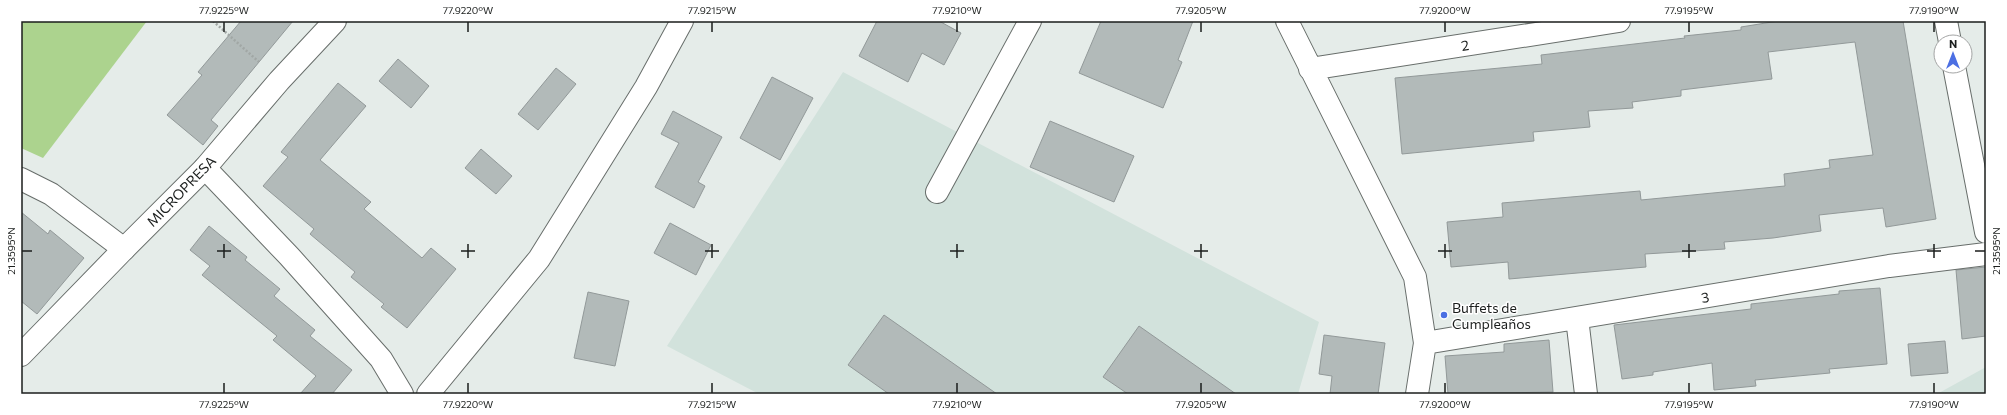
<svg xmlns="http://www.w3.org/2000/svg" width="2007" height="415" font-family="Commissioner,sans-serif">
<style>
.built{fill:#d2e2dc}
.green{fill:#acd38e}
.building{fill:#b2bab9;stroke:#929999}
.lines{fill:none;stroke-linecap:round;stroke-linejoin:round}
.minor-casing{stroke:#686e6b;stroke-width:24}
.tertiary-casing{stroke:#686e6b;stroke-width:24}
.path{stroke:#a1a7a5;stroke-width:2.5;stroke-dasharray:2 2;stroke-linecap:butt}
.minor{stroke:#fff;stroke-width:22}
.tertiary{stroke:#fff;stroke-width:22}
.ticks{fill:none;stroke:#1b1e1d;stroke-width:1.5}
.poi-dot{fill:#4c6fe3;stroke:#fff;stroke-width:1.5}
.labels{text-anchor:middle;dominant-baseline:central;stroke-width:3;stroke-linejoin:round;paint-order:stroke}
.street-label{font-size:14px;fill:#1b1e1d;stroke:#fff}
.poi-label{font-size:14px;fill:#1b1e1d;stroke:#fff;text-anchor:start}
.neatline{fill:none;stroke:#1b1e1d;stroke-width:1.5}
.ticks-label{font-size:10px;text-anchor:middle;fill:#1b1e1d}
</style>
<rect width="100%" height="100%" fill="#e5ece9"/>
<path class="built" d="M 843,72 L 1319,322 L 1298,394 L 759,394 L 667,346 Z
M 1986,367 L 1986,394 L 1937,394 Z"/>
<path class="green" d="M 21,21 L 147,21 L 43,158 L 21,148 Z"/>
<path class="building" d="M 241,21 L 293,21 L 211,120 L 218,126 L 203,145 L 167,115 L 202,75 L 198,72 Z
M 877,21 L 939,21 L 961,33 L 944,65 L 922,53 L 908,82 L 859,56 Z
M 1101,21 L 1193,21 L 1178,60 L 1182,62 L 1163,108 L 1079,73 Z
M 1778,21 L 1903,21 L 1936,219 L 1886,227 L 1883,208 L 1819,215 L 1821,231 L 1773,238 L 1724,242 L 1725,249 L 1645,254 L 1646,267 L 1509,279 L 1508,262 L 1451,267 L 1447,222 L 1503,217 L 1502,203 L 1640,191 L 1641,200 L 1785,186 L 1784,174 L 1830,168 L 1829,160 L 1873,155 L 1855,42 L 1768,52 L 1772,79 L 1681,90 L 1681,96 L 1632,102 L 1633,108 L 1588,111 L 1590,127 L 1533,132 L 1534,141 L 1402,154 L 1395,78 L 1542,64 L 1541,55 L 1685,38 L 1684,36 L 1741,30 L 1741,27 Z
M 398,59 L 429,86 L 411,108 L 379,81 Z
M 556,68 L 576,84 L 538,130 L 518,114 Z
M 772,77 L 813,98 L 780,160 L 740,138 Z
M 338,83 L 366,106 L 320,160 L 371,202 L 364,209 L 422,258 L 431,248 L 456,269 L 407,328 L 381,307 L 384,304 L 351,277 L 355,272 L 310,234 L 314,229 L 263,186 L 288,157 L 281,152 Z
M 673,111 L 722,137 L 698,182 L 705,186 L 694,208 L 655,187 L 679,143 L 661,134 Z
M 1050,121 L 1134,156 L 1114,202 L 1030,167 Z
M 481,149 L 512,176 L 496,194 L 465,168 Z
M 21,212 L 48,234 L 50,230 L 84,258 L 37,314 L 21,301 Z
M 670,223 L 711,245 L 696,275 L 654,253 Z
M 209,226 L 247,257 L 245,260 L 280,289 L 274,296 L 315,330 L 310,336 L 352,370 L 332,394 L 300,394 L 316,376 L 273,340 L 277,336 L 202,275 L 210,266 L 190,250 Z
M 1986,267 L 1986,336 L 1962,339 L 1956,270 Z
M 1880,288 L 1887,364 L 1829,369 L 1830,373 L 1755,380 L 1756,386 L 1714,390 L 1712,363 L 1653,372 L 1653,375 L 1622,379 L 1614,325 L 1751,309 L 1751,304 L 1839,294 L 1839,291 Z
M 588,292 L 629,301 L 615,366 L 574,358 Z
M 884,315 L 997,394 L 889,394 L 848,365 Z
M 1139,326 L 1236,394 L 1128,394 L 1103,377 Z
M 1324,335 L 1385,343 L 1378,394 L 1330,394 L 1332,376 L 1319,374 Z
M 1549,340 L 1553,392 L 1448,394 L 1445,356 L 1504,352 L 1504,344 Z
M 1945,341 L 1948,373 L 1911,376 L 1908,344 Z"/>
<g class="lines">
<defs>
<path id="minor" d="M 1287,21 L 1415,277 L 1425,343 L 1417,394
M 1946,21 L 1950,42
M 1954,66 L 1986,232
M 1310,69 L 1619,21
M 205,168 L 289,256 L 381,359 L 402,394
M 21,179 L 51,194 L 124,249
M 937,192 L 1030,21
M 1577,318 L 1586,394
M 1425,343 L 1889,266 L 1986,254
M 428,394 L 539,259 L 646,87 L 682,21"/>
<path id="tertiary" d="M 21,355 L 124,249 L 205,168 L 279,81 L 335,21"/>
</defs>
<use href="#minor" class="minor-casing"/>
<use href="#tertiary" class="tertiary-casing"/>
<path class="path" d="M 213,21 L 259,62"/>
<use href="#minor" class="minor"/>
<use href="#tertiary" class="tertiary"/>
</g>
<path class="ticks" d="M 224,22 L 224,32M 468,22 L 468,32M 712,22 L 712,32M 957,22 L 957,32M 1201,22 L 1201,32M 1445,22 L 1445,32M 1689,22 L 1689,32M 1934,22 L 1934,32M 224,244 L 224,258M 468,244 L 468,258M 712,244 L 712,258M 957,244 L 957,258M 1201,244 L 1201,258M 1445,244 L 1445,258M 1689,244 L 1689,258M 1934,244 L 1934,258M 22,251 L 32,251M 217,251 L 231,251M 461,251 L 475,251M 705,251 L 719,251M 950,251 L 964,251M 1194,251 L 1208,251M 1438,251 L 1452,251M 1682,251 L 1696,251M 1927,251 L 1941,251M 1975,251 L 1985,251M 224,383 L 224,393M 468,383 L 468,393M 712,383 L 712,393M 957,383 L 957,393M 1201,383 L 1201,393M 1445,383 L 1445,393M 1689,383 L 1689,393M 1934,383 L 1934,393"/>
<circle class="poi-dot" cx="1444" cy="315" r="4"/>
<g class="labels">
<g class="street-label">
<text transform="translate(1465 45) rotate(-9)">2</text>
<text transform="translate(181 191) rotate(-46)">MICROPRESA</text>
<text transform="translate(1705 297) rotate(-9)">3</text>
</g>
<g class="poi-label">
<text x="1452" y="307">Buffets de<tspan x="1452" dy="16">Cumpleaños</tspan></text>
</g>
</g>
<rect width="2007" height="415" fill="none" stroke="#ffffff" stroke-width="44"/>
<g transform="translate(1953 54)"><circle r="19" fill="#ffffff" stroke="#a4a5a5"/>
<path d="M0-3L7 15L0 10L-7 15Z" fill="#4c6fe3"/>
<text y="-6" font-size="11" font-weight="bold" text-anchor="middle" fill="#1b1e1d">N</text>
</g>
<rect x="22" y="22" width="1963" height="371" class="neatline"/>
<g class="ticks-label">
<text x="224" y="14">77.9225°W</text>
<text x="468" y="14">77.9220°W</text>
<text x="712" y="14">77.9215°W</text>
<text x="957" y="14">77.9210°W</text>
<text x="1201" y="14">77.9205°W</text>
<text x="1445" y="14">77.9200°W</text>
<text x="1689" y="14">77.9195°W</text>
<text x="1934" y="14">77.9190°W</text>
<text transform="translate(11 251) rotate(-90)" y="4">21.3595°N</text>
<text transform="translate(1996 251) rotate(-90)" y="4">21.3595°N</text>
<text x="224" y="408">77.9225°W</text>
<text x="468" y="408">77.9220°W</text>
<text x="712" y="408">77.9215°W</text>
<text x="957" y="408">77.9210°W</text>
<text x="1201" y="408">77.9205°W</text>
<text x="1445" y="408">77.9200°W</text>
<text x="1689" y="408">77.9195°W</text>
<text x="1934" y="408">77.9190°W</text>
</g>
</svg>
